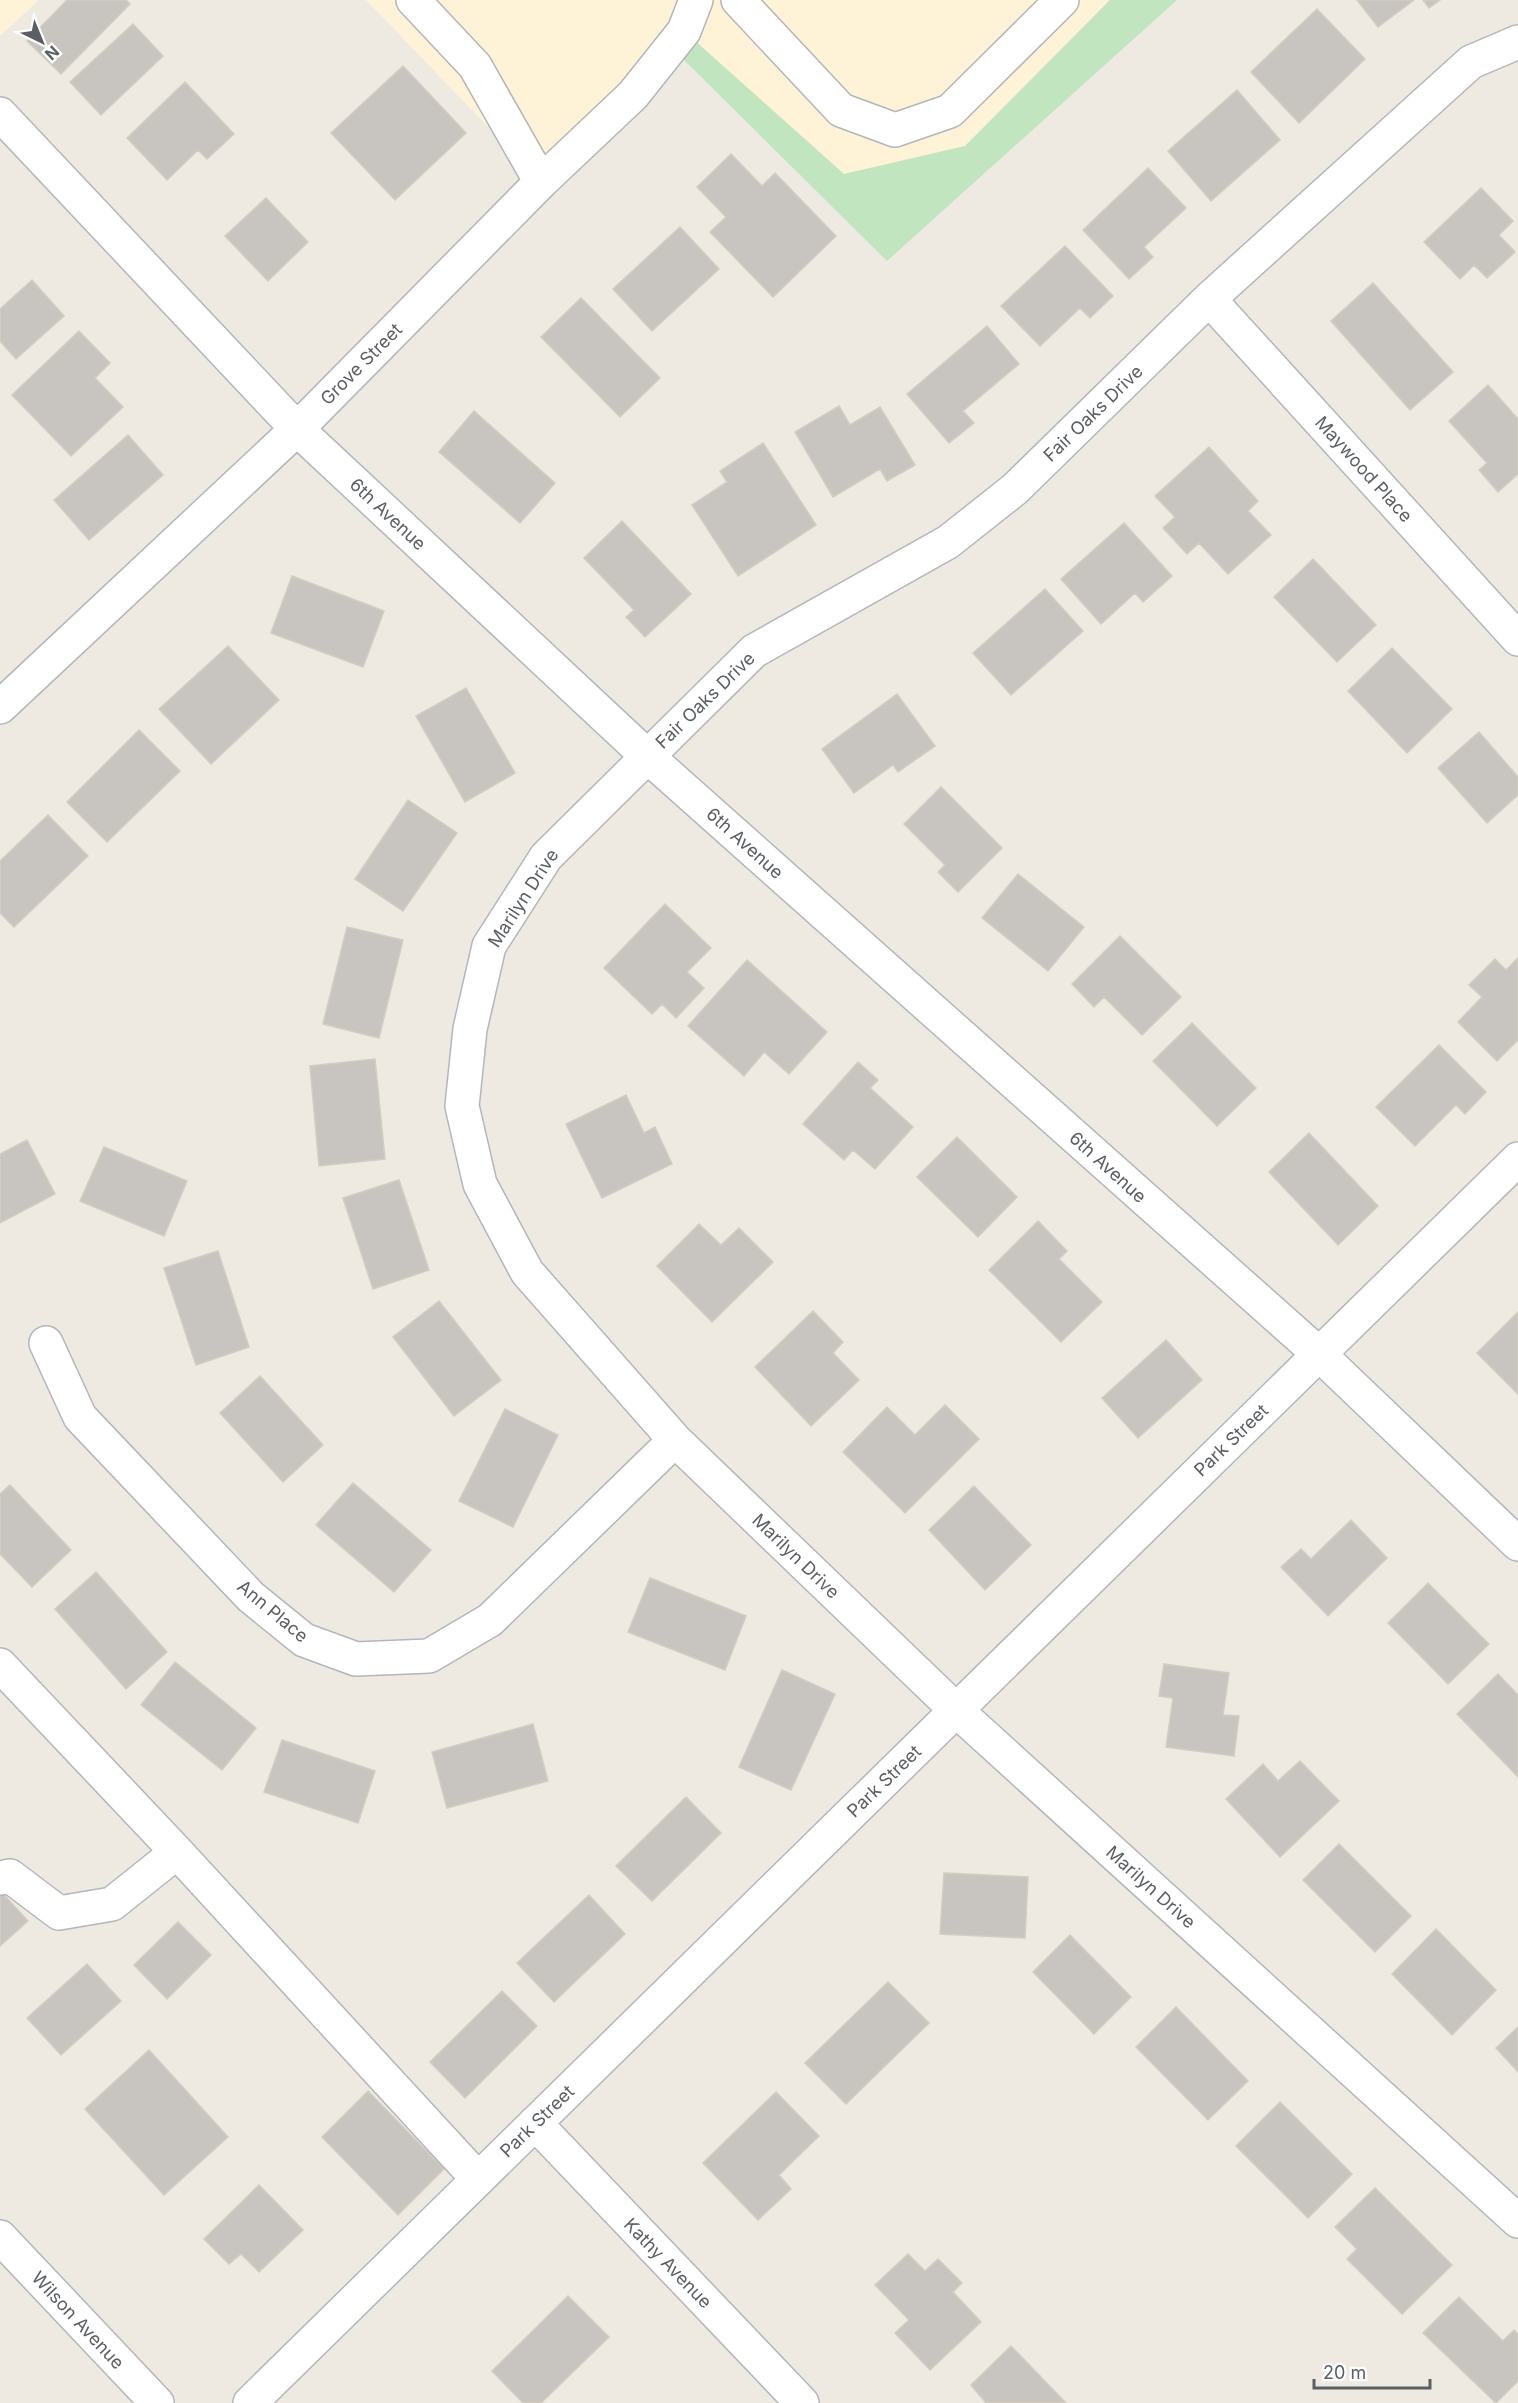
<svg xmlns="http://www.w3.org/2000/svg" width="1518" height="2403" font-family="Inter,sans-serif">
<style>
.commercial{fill:#fef2d7}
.green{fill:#c1e5bf}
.building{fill:#c8c5c0;stroke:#d2ccc1;stroke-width:1.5}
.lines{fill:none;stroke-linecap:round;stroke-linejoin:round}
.minor-casing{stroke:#b3b6ba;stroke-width:36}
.minor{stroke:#fff;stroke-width:33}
.labels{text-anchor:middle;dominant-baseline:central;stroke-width:4.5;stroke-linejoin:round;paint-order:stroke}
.street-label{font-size:18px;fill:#5b5f63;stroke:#fff}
</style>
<rect width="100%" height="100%" fill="#eeeae2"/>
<path class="commercial" d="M 0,0 L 39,0 L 0,36 Z
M 366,0 L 1110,0 L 965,146 L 844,174 L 684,31 L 541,182 Z"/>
<path class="green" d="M 1110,0 L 1177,0 L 887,261 L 671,47 L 684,31 L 844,174 L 965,146 Z"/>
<path class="building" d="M 67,0 L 126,0 L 130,4 L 61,74 L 27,41 Z
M 1357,0 L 1414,0 L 1378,27 Z
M 1423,0 L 1440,0 L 1429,8 Z
M 1317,9 L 1365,59 L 1299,123 L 1251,72 Z
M 133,24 L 163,56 L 101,115 L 70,82 Z
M 403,66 L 466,133 L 395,200 L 331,133 Z
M 185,82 L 234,134 L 207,159 L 198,150 L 167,180 L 127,138 Z
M 1237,90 L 1280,140 L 1211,201 L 1168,151 Z
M 731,154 L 762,186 L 775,173 L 836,236 L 773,297 L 710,232 L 726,217 L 697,187 Z
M 1148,168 L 1186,208 L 1144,247 L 1153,257 L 1129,279 L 1083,230 Z
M 1481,188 L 1513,221 L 1499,235 L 1515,252 L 1487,278 L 1474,265 L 1460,279 L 1424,242 Z
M 266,198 L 308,242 L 268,281 L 225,236 Z
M 680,227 L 719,269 L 652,331 L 613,289 Z
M 1065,246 L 1113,296 L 1090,318 L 1080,308 L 1040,346 L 1001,306 Z
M 32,280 L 64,316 L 16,359 L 0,341 L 0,309 Z
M 1373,283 L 1453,372 L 1410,410 L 1331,321 Z
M 581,298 L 660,378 L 620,417 L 541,337 Z
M 987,326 L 1019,364 L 963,411 L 974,423 L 949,443 L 907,394 Z
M 79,331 L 110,363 L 95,378 L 123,407 L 71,456 L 12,395 Z
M 1488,385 L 1518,419 L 1518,474 L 1498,492 L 1479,470 L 1487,463 L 1449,421 Z
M 839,406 L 850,425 L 880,407 L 915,465 L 887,481 L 880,469 L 833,497 L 795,432 Z
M 474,411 L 555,483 L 520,523 L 439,452 Z
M 128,435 L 163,475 L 89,540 L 54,500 Z
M 763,443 L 816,525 L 738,576 L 692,505 L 727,482 L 720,471 Z
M 1209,447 L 1258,501 L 1248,511 L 1271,535 L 1228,574 L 1199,543 L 1187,554 L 1163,528 L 1175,517 L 1155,496 Z
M 622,521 L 691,594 L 645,637 L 626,617 L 634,610 L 584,558 Z
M 1124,523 L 1172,576 L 1143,602 L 1135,593 L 1101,624 L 1061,579 Z
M 1313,559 L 1376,625 L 1337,662 L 1274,597 Z
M 292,576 L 384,611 L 363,667 L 271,633 Z
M 1045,589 L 1083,631 L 1011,695 L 973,653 Z
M 228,646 L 279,700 L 211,764 L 159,709 Z
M 1392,648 L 1452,709 L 1407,753 L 1348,691 Z
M 466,688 L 515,773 L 465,802 L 416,716 Z
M 897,694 L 935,746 L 898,772 L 893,765 L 854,793 L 822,749 Z
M 139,730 L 180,771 L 107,842 L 67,802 Z
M 1479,732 L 1518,777 L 1518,795 L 1487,823 L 1438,768 Z
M 941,787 L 1002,848 L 958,892 L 938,872 L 945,865 L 904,824 Z
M 408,800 L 457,833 L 403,911 L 355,879 Z
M 48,815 L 88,856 L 14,927 L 0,913 L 0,861 Z
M 1018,874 L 1084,927 L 1048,971 L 982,918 Z
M 665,904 L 711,948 L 687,972 L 704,988 L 676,1018 L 662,1004 L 652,1014 L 604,968 Z
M 347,927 L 403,940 L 379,1038 L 323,1024 Z
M 1120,936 L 1181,997 L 1142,1035 L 1104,997 L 1094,1007 L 1072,984 Z
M 1518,958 L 1518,1040 L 1497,1061 L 1458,1022 L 1482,997 L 1469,985 L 1495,959 L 1506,970 Z
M 747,960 L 827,1032 L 789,1074 L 764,1052 L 744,1076 L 688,1026 Z
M 1192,1023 L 1256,1088 L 1217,1126 L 1153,1061 Z
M 1439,1045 L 1486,1092 L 1465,1114 L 1456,1105 L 1415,1146 L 1376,1107 Z
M 375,1059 L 385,1159 L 319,1166 L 310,1066 Z
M 858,1062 L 878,1080 L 870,1088 L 913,1127 L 875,1169 L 853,1150 L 844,1160 L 803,1124 Z
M 626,1095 L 644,1133 L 655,1127 L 672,1164 L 602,1198 L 566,1124 Z
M 1309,1133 L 1378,1206 L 1338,1245 L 1269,1172 Z
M 957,1137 L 1017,1197 L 978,1237 L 917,1177 Z
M 27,1140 L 55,1194 L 0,1223 L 0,1154 Z
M 104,1147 L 187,1181 L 164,1236 L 80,1201 Z
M 399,1180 L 429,1270 L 373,1289 L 343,1198 Z
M 1038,1221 L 1067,1251 L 1059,1259 L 1102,1302 L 1061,1342 L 989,1270 Z
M 699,1224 L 721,1245 L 739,1228 L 773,1262 L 712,1322 L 657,1266 Z
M 218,1251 L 249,1347 L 196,1365 L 164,1268 Z
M 439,1301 L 501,1380 L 454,1416 L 393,1337 Z
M 813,1311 L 843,1342 L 833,1353 L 859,1380 L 811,1426 L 755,1367 Z
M 1518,1312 L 1518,1394 L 1477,1353 Z
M 1166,1340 L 1202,1380 L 1138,1438 L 1102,1398 Z
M 260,1376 L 323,1445 L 283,1482 L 220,1413 Z
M 945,1405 L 979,1439 L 905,1513 L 843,1452 L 887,1407 L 915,1435 Z
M 505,1409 L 558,1435 L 513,1527 L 459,1501 Z
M 353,1483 L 431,1550 L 394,1592 L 316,1525 Z
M 10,1485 L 71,1550 L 32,1587 L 0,1554 L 0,1494 Z
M 974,1486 L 1031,1545 L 985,1590 L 929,1530 Z
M 1351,1520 L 1387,1558 L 1328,1616 L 1281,1567 L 1301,1549 L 1311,1559 Z
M 96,1572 L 167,1652 L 126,1689 L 55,1609 Z
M 650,1578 L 746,1616 L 725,1670 L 628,1632 Z
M 1428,1583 L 1489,1644 L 1448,1684 L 1388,1623 Z
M 175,1662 L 256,1728 L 222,1770 L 141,1705 Z
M 1164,1664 L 1229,1673 L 1223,1715 L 1239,1716 L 1234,1756 L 1166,1747 L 1173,1698 L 1159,1696 Z
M 782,1670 L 835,1694 L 791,1790 L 739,1767 Z
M 1498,1674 L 1518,1695 L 1518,1777 L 1457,1714 Z
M 533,1724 L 548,1781 L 447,1808 L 432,1752 Z
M 282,1740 L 375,1771 L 358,1823 L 264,1792 Z
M 1300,1761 L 1339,1801 L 1280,1857 L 1226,1799 L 1263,1764 L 1278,1781 Z
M 686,1797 L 721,1833 L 652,1901 L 616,1866 Z
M 1339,1844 L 1411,1916 L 1375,1952 L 1303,1880 Z
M 944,1873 L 1028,1877 L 1025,1938 L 940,1934 Z
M 3,1894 L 28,1921 L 0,1946 L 0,1897 Z
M 589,1895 L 625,1934 L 554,2002 L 517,1963 Z
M 178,1922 L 211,1955 L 167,1999 L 134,1965 Z
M 1436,1929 L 1496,1990 L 1452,2035 L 1392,1974 Z
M 1070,1935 L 1131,1997 L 1094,2034 L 1033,1972 Z
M 87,1964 L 121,2001 L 61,2055 L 27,2018 Z
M 888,1982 L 929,2023 L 846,2104 L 805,2063 Z
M 502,1991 L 537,2026 L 465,2098 L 430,2062 Z
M 1176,2007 L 1248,2081 L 1208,2120 L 1136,2047 Z
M 1518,2027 L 1518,2072 L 1496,2048 Z
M 149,2050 L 228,2137 L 164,2195 L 85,2109 Z
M 368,2091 L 444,2169 L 398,2215 L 322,2137 Z
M 776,2092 L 819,2136 L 779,2175 L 791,2189 L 758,2220 L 703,2163 Z
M 1280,2102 L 1352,2174 L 1308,2218 L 1236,2146 Z
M 259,2185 L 303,2230 L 259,2272 L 241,2254 L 229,2264 L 204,2239 Z
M 1375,2188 L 1452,2265 L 1402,2314 L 1347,2259 L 1357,2249 L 1335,2227 Z
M 908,2254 L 925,2271 L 938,2259 L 962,2283 L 953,2292 L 981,2322 L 930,2370 L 895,2333 L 909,2320 L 875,2285 Z
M 568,2296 L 609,2337 L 541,2403 L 523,2403 L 492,2371 Z
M 1459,2297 L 1503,2341 L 1514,2330 L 1518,2334 L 1518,2381 L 1496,2403 L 1423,2333 Z
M 1011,2346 L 1066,2403 L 986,2403 L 971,2385 Z"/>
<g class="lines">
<defs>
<path id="minor" d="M 413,0 L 475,66 L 541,182
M 738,0 L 841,110 L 895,130 L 950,111 L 1062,0
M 1518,42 L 1471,62 L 1209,299 L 1015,489 L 948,542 L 754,651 L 546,857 L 489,946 L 470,1029 L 462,1106 L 480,1184 L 527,1272 L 675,1440 L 956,1710 L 1518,2221
M 0,114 L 297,429 L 647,756 L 1319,1354 L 1518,1544
M 1209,299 L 1518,639
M 0,707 L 297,429 L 541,182 L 633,95 L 684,31 L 696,0
M 46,1343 L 80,1417 L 251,1597 L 304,1640 L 356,1659 L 429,1656 L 490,1620 L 675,1440
M 0,1665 L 177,1852 L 478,2179
M 0,1878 L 10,1876 L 59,1913 L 112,1904 L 177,1852
M 535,2123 L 802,2403
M 0,2237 L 157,2403
M 250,2403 L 1518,1159"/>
</defs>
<use href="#minor" class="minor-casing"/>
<use href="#minor" class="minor"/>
</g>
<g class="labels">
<g class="street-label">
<text transform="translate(361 364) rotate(-45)">Grove Street</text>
<text transform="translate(1093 413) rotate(-44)">Fair Oaks Drive</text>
<text transform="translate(1364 469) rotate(48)">Maywood Place</text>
<text transform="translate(388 514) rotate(43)">6th Avenue</text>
<text transform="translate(705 700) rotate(-44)">Fair Oaks Drive</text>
<text transform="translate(745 843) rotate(42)">6th Avenue</text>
<text transform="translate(523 898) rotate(-57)">Marilyn Drive</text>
<text transform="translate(1108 1167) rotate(42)">6th Avenue</text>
<text transform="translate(1231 1440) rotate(-44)">Park Street</text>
<text transform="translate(796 1556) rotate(44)">Marilyn Drive</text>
<text transform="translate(273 1611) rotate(40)">Ann Place</text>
<text transform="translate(884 1781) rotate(-44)">Park Street</text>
<text transform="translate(1151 1887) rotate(42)">Marilyn Drive</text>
<text transform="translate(537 2121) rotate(-44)">Park Street</text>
<text transform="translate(668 2263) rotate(46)">Kathy Avenue</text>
<text transform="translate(78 2320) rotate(47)">Wilson Avenue</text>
</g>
</g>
<g transform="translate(42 42) rotate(137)" stroke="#ffffff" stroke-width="4.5" paint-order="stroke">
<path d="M0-4.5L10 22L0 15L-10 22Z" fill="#5b5f63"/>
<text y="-9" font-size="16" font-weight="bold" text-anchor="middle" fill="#5b5f63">N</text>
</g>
<path d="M1314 2379v9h116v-9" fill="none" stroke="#5b5f63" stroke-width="3"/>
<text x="1323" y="2379" font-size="18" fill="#5b5f63" stroke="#ffffff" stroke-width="4.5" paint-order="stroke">20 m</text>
</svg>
